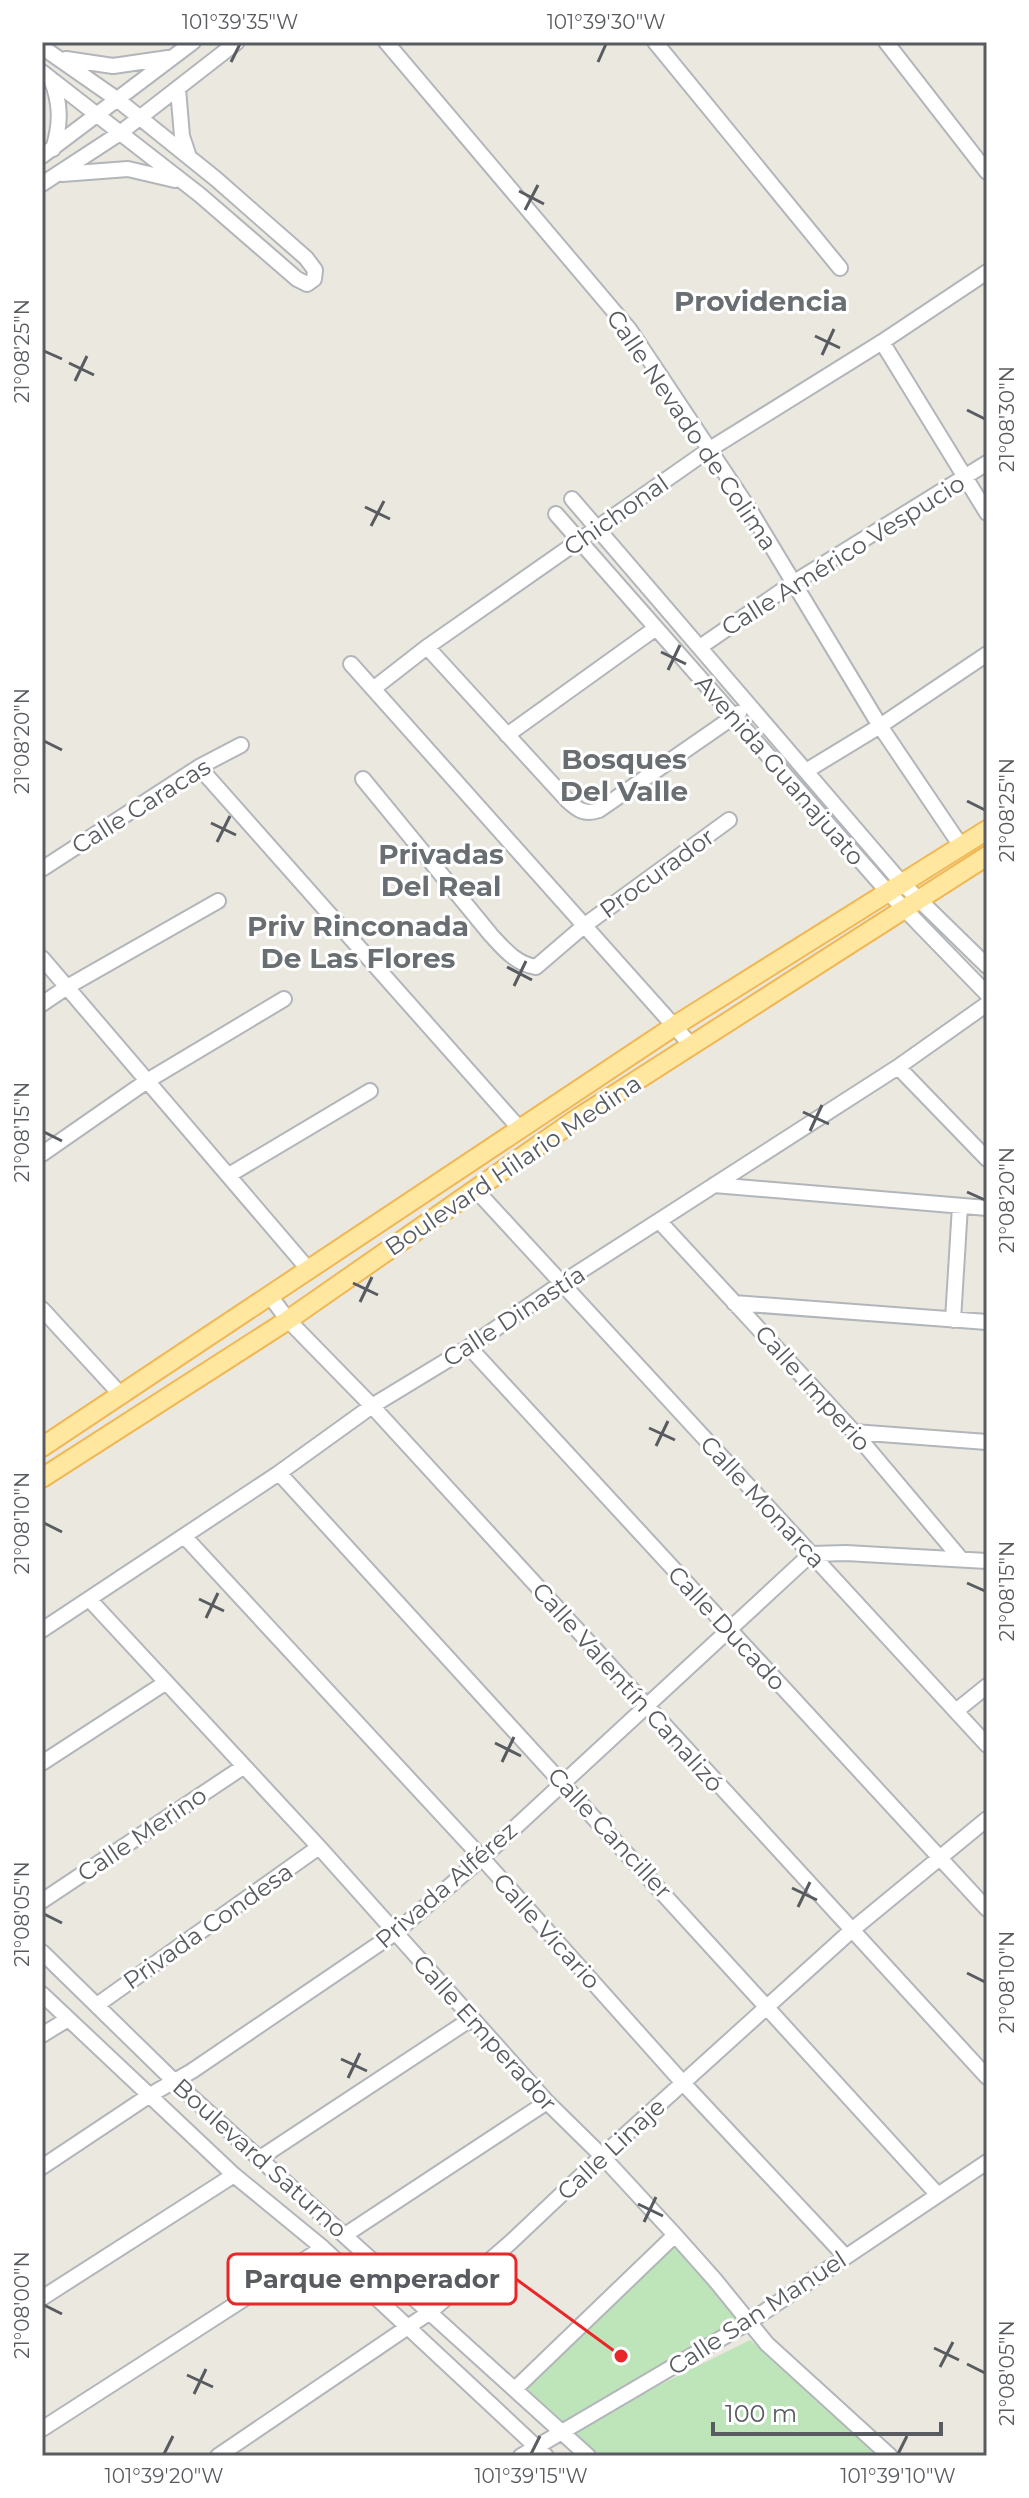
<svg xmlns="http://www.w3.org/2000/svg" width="1029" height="2498" font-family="Montserrat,sans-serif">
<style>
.green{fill:#bee4ba}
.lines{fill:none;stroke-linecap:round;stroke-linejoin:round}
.minor-casing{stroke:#b2b6ba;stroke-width:18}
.major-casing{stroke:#f1b752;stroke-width:22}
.minor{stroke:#fff;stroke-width:14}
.major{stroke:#ffe7a0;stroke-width:18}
.ticks{fill:none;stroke:#585c60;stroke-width:3}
.labels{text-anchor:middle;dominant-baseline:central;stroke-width:6;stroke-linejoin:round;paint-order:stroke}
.street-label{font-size:24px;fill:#585c60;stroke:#fff}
.quarter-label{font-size:28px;font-weight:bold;fill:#696e72;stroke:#fff}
.leader{fill:none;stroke:#e92729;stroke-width:3}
.callout-dot{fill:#e92729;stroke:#fff;stroke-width:3}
.callout{fill:#fff;stroke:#e92729;stroke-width:3}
.callout-label{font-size:26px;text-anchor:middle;font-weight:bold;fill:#585c60}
.neatline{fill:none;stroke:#585c60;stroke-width:3}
.ticks-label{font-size:20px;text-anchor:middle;fill:#585c60}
</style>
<rect width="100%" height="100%" fill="#ebe8df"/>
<path class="green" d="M 675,2235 L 749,2322 L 577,2426 L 750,2340 L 887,2456 L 591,2456 L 515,2389 Z"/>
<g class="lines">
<defs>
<path id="minor" d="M 386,42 L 629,329 L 751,512 L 880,726 L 961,846
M 655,42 L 840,268
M 886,42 L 987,172
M 42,47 L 118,100 L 216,179 L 306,258 L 315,270 L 314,279 L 307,284 L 297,279 L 200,195 L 42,72
M 66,59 L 113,66 L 168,58
M 51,79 C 61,103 61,124 53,149
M 178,89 L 182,136 L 189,157
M 42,156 L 193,42
M 62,174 L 128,169 L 175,180
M 42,184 L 120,133 L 237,42
M 882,342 L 987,513
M 572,499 L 901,882 L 987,966
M 556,514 L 887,891 L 987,994
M 427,647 L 567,800 C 578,810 584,815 599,810 L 739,713
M 700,647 L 793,583 L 987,463
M 351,664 L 691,1045
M 373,689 L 427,647 L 710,449 L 882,342 L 987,272
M 507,735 L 656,628
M 199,767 L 520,1129
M 806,771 L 880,726 L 987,654
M 363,779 L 491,935 C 504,949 516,964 536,967 L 585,925 L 729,820
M 42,869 L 199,767 L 241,745
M 42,958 L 309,1270
M 42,1004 L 67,987 L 218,901
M 898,1067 L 987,1159
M 42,1154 L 147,1081 L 284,999
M 229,1175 L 370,1091
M 714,1185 L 987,1208
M 475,1189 L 987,1745
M 660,1222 L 854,1432 L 961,1559
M 270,1296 L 288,1320 L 372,1406 L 987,2077
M 734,1303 L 987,1322
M 42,1309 L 122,1396
M 953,1320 L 960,1206
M 469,1347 L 987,1909
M 854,1432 L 987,1442
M 279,1473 L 938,2195
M 184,1536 L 482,1858 L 683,2083 L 845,2256
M 89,1599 L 319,1847 L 547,2102 L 602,2156 L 675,2235 L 715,2280 L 767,2344 L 890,2456
M 42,1630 L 279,1473 L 372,1406 L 469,1347 L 562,1283 L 898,1067 L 987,1004
M 956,1711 L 987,1686
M 42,1763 L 165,1683
M 42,1901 L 243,1767
M 42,1952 L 175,2082 L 588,2456
M 42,1994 L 234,2175 L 323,2248 L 546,2456
M 97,2005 L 319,1847
M 42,2035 L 68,2019
M 260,2158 L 471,2019
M 42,2167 L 150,2095 L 192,2071 L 395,1933 L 482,1858 L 811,1554 L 846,1553 L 987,1561
M 345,2235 L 547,2102
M 42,2298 L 234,2175
M 515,2389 L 675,2235
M 42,2429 L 323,2248
M 218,2456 L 430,2312 L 511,2242 L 602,2156 L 852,1930 L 987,1819
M 521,2456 L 749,2322 L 987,2162"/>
<path id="major" d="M 42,1447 L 676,1025 L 987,830
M 42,1478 L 288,1320 L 578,1118 L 987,856"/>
</defs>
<use href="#minor" class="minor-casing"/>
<use href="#major" class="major-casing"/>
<use href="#minor" class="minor"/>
<use href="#major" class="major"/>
</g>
<path class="ticks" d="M 231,62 L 240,44M 598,62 L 606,44M 519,191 L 544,204M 525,210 L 538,185M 815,336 L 840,348M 44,351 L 62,359M 822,355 L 834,329M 69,363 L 94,375M 75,381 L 87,356M 967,410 L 985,419M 365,507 L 390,519M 371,526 L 384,501M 661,652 L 686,664M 668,670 L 680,645M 44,741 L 62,750M 967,801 L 985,810M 211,823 L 236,835M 217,842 L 230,816M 507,967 L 532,980M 514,986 L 526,961M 803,1112 L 829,1124M 810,1131 L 822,1105M 44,1132 L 62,1141M 967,1192 L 985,1200M 353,1283 L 378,1295M 360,1302 L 372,1277M 649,1428 L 675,1440M 656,1446 L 668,1421M 44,1523 L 62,1532M 967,1583 L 985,1591M 199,1599 L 224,1611M 206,1618 L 218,1593M 495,1743 L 521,1756M 502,1762 L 514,1737M 792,1888 L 817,1900M 798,1907 L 810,1882M 44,1914 L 62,1923M 967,1973 L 985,1982M 341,2059 L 367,2071M 348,2078 L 360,2053M 638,2204 L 663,2216M 644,2222 L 656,2197M 44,2305 L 62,2314M 934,2348 L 959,2360M 967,2364 L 985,2373M 940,2367 L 953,2342M 187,2375 L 213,2387M 194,2394 L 206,2369M 164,2454 L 173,2436M 531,2454 L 540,2436M 898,2454 L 907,2436"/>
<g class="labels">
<g class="street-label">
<text transform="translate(692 430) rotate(56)">Calle Nevado de Colima</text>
<text transform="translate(616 515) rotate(-35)">Chichonal</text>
<text transform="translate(843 555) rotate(-32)">Calle Américo Vespucio</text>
<text transform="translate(780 770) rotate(49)">Avenida Guanajuato</text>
<text transform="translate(141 806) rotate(-32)">Calle Caracas</text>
<text transform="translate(657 873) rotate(-36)">Procurador</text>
<text transform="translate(513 1165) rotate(-34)">Boulevard Hilario Medina</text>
<text transform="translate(514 1316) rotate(-33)">Calle Dinastía</text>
<text transform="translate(813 1388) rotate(48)">Calle Imperio</text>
<text transform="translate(763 1502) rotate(47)">Calle Monarca</text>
<text transform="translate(727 1628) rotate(47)">Calle Ducado</text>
<text transform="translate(628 1687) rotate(48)">Calle Valentín Canalizó</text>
<text transform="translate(610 1833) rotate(47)">Calle Canciller</text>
<text transform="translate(142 1834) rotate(-34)">Calle Merino</text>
<text transform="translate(446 1885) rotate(-41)">Privada Alférez</text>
<text transform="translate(208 1926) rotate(-35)">Privada Condesa</text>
<text transform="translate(547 1931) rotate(48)">Calle Vicario</text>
<text transform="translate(485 2033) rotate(48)">Calle Emperador</text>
<text transform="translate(611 2149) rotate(-43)">Calle Linaje</text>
<text transform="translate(260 2158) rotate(42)">Boulevard Saturno</text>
<text transform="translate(757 2313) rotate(-33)">Calle San Manuel</text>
</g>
<g class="quarter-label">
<text x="761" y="301">Providencia</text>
<text x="624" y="759">Bosques<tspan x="624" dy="32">Del Valle</tspan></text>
<text x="441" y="854">Privadas<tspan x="441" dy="32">Del Real</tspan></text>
<text x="358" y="926">Priv Rinconada<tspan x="358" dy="32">De Las Flores</tspan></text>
</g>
</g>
<path class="leader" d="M621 2356L516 2279"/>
<circle class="callout-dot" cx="621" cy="2356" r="8"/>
<rect class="callout" x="228" y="2254" width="288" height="50" rx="8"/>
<g class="callout-label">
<text x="372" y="2288">Parque emperador</text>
</g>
<rect width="1029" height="2498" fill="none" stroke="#ffffff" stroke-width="88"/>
<path d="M713 2422v12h228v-12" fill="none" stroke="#585c60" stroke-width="4"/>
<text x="725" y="2422" font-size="24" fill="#585c60" stroke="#ffffff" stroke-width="6" paint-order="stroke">100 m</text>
<rect x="44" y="44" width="941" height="2410" class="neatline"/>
<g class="ticks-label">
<text x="240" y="29">101°39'35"W</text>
<text x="606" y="29">101°39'30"W</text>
<text transform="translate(22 351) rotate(-90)" y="7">21°08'25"N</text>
<text transform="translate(1007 419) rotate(-90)" y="7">21°08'30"N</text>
<text transform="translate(22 741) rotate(-90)" y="7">21°08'20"N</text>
<text transform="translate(1007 810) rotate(-90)" y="7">21°08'25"N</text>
<text transform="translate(22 1132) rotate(-90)" y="7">21°08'15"N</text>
<text transform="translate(1007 1200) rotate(-90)" y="7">21°08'20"N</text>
<text transform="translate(22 1523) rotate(-90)" y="7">21°08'10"N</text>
<text transform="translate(1007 1591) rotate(-90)" y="7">21°08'15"N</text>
<text transform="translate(22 1914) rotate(-90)" y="7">21°08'05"N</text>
<text transform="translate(1007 1982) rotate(-90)" y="7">21°08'10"N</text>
<text transform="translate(22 2305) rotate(-90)" y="7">21°08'00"N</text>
<text transform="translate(1007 2373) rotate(-90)" y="7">21°08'05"N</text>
<text x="164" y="2483">101°39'20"W</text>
<text x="531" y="2483">101°39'15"W</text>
<text x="898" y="2483">101°39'10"W</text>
</g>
</svg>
